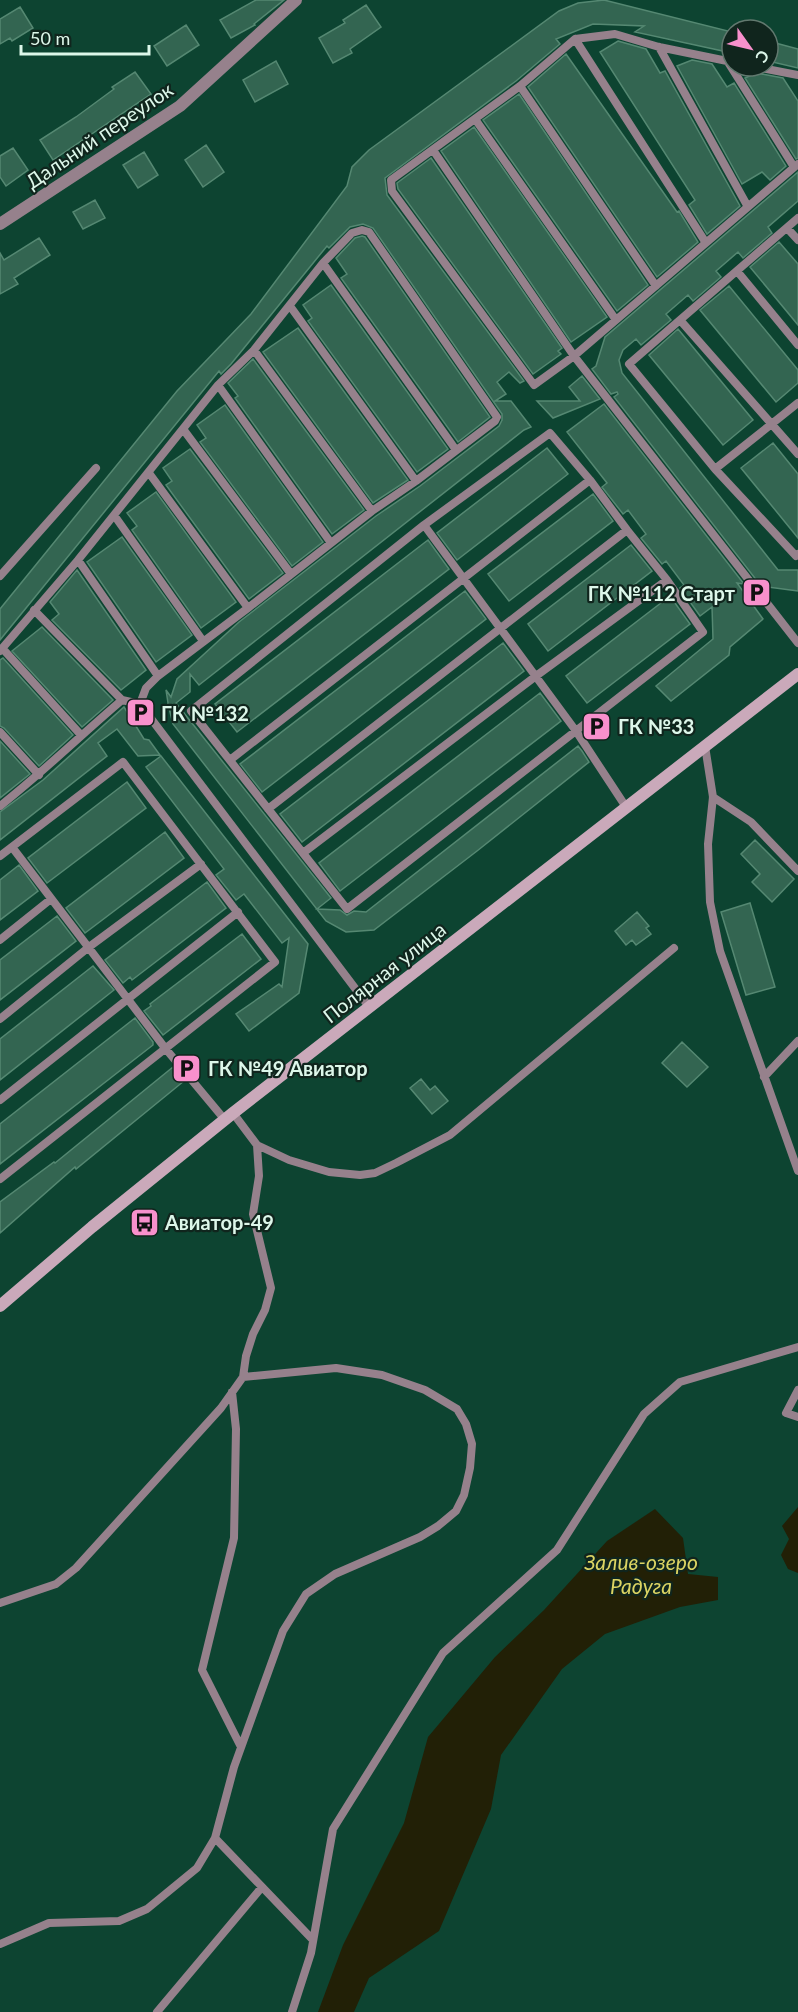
<svg xmlns="http://www.w3.org/2000/svg" width="798" height="2012" font-family="Lato,sans-serif">
<style>
.water{fill:#222006}
.building{fill:#336551;stroke:#558872;stroke-width:1.5}
.lines{fill:none;stroke-linecap:round;stroke-linejoin:round}
.lane{stroke:#96818c;stroke-width:8}
.street{stroke:#96818c;stroke-width:12}
.secondary{stroke:#caa9ba;stroke-width:12}
.labels{text-anchor:middle;dominant-baseline:central;stroke-width:4.5;stroke-linejoin:round;paint-order:stroke}
.street-label{font-size:20px;fill:#ddf7ea;stroke:#10251d}
.poi-label{font-size:20px;font-weight:bold;fill:#ddf7ea;stroke:#10251d;text-anchor:start}
.water-label{font-size:21px;font-style:italic;fill:#dbd463;stroke:#10251d}
</style>
<rect width="100%" height="100%" fill="#0d4431"/>
<path class="water" d="M 798,1507 L 798,1573 L 788,1569 L 781,1555 L 789,1539 L 782,1526 Z
M 655,1509 L 683,1538 L 688,1574 L 718,1577 L 718,1600 L 680,1607 L 605,1634 L 562,1669 L 501,1755 L 491,1809 L 439,1931 L 369,1978 L 354,2012 L 318,2012 L 343,1945 L 404,1823 L 428,1737 L 495,1657 L 544,1610 L 607,1541 Z"/>
<path class="building" d="M 256,0 L 284,0 L 254,24 L 255,25 L 231,38 L 220,20 Z
M 604,0 L 732,32 L 732,53 L 635,32 L 644,26 L 593,24 L 556,39 L 560,44 L 516,81 L 385,178 L 387,195 L 524,381 L 520,383 L 509,372 L 497,382 L 506,394 L 495,401 L 511,401 L 531,427 L 524,430 L 199,685 L 190,674 L 190,692 L 176,703 L 331,898 L 317,909 L 340,910 L 347,915 L 354,911 L 366,912 L 578,746 L 582,751 L 589,762 L 477,851 L 374,930 L 346,932 L 326,921 L 173,724 L 169,708 L 166,711 L 168,703 L 166,690 L 171,697 L 177,679 L 239,622 L 376,516 L 420,486 L 499,426 L 502,420 L 502,414 L 373,228 L 363,224 L 350,227 L 329,248 L 327,246 L 231,364 L 221,374 L 219,371 L 0,640 L 0,609 L 177,391 L 251,314 L 347,186 L 352,167 L 369,150 L 559,11 L 578,3 Z
M 366,5 L 381,27 L 350,49 L 352,53 L 333,63 L 319,38 L 345,23 L 343,20 Z
M 20,7 L 33,28 L 12,41 L 10,38 L 0,44 L 0,19 Z
M 186,25 L 199,45 L 167,66 L 154,46 Z
M 618,41 L 646,49 L 660,73 L 665,71 L 740,206 L 707,234 L 689,205 L 695,200 L 600,52 Z
M 768,41 L 798,49 L 798,68 L 768,61 Z
M 566,54 L 677,212 L 679,211 L 698,242 L 657,277 L 528,87 Z
M 692,60 L 712,64 L 727,87 L 734,83 L 786,166 L 770,180 L 762,172 L 742,184 L 677,66 Z
M 276,61 L 288,84 L 255,102 L 243,80 Z
M 135,72 L 151,94 L 53,160 L 40,140 L 76,117 L 114,89 L 112,87 Z
M 756,73 L 783,78 L 798,101 L 798,158 L 796,159 L 745,78 Z
M 519,94 L 648,285 L 617,311 L 483,120 Z
M 474,127 L 607,317 L 571,342 L 441,151 Z
M 206,145 L 224,172 L 203,187 L 185,160 Z
M 13,148 L 28,170 L 6,186 L 0,177 L 0,156 Z
M 144,152 L 158,175 L 138,188 L 123,165 Z
M 431,158 L 562,348 L 558,351 L 561,354 L 533,374 L 398,189 L 397,183 Z
M 798,172 L 798,201 L 768,227 L 772,233 L 743,258 L 738,252 L 716,271 L 721,277 L 693,301 L 688,295 L 666,314 L 671,320 L 641,345 L 636,339 L 623,350 L 619,360 L 622,373 L 778,570 L 798,570 L 798,591 L 761,586 L 614,397 L 618,394 L 617,392 L 611,394 L 592,369 L 596,366 L 605,337 Z
M 95,200 L 105,218 L 83,229 L 73,212 Z
M 362,236 L 365,237 L 490,417 L 458,442 L 341,278 L 347,274 L 336,258 L 355,238 Z
M 39,238 L 50,255 L 14,278 L 18,284 L 0,294 L 0,253 L 4,260 Z
M 779,242 L 798,264 L 798,325 L 750,267 Z
M 331,285 L 448,449 L 417,472 L 308,321 L 312,318 L 303,305 Z
M 729,286 L 798,370 L 798,383 L 776,402 L 700,310 Z
M 298,328 L 408,480 L 373,503 L 263,352 Z
M 678,329 L 753,420 L 723,445 L 649,355 Z
M 253,359 L 364,510 L 332,534 L 235,398 L 238,396 L 228,383 Z
M 582,376 L 600,399 L 553,418 L 537,401 L 580,401 L 569,387 Z
M 604,404 L 744,584 L 737,583 L 763,619 L 730,647 L 729,655 L 671,701 L 656,686 L 713,639 L 712,607 L 700,616 L 680,588 L 684,585 L 666,561 L 662,564 L 641,538 L 646,534 L 628,510 L 623,514 L 602,487 L 607,483 L 567,432 Z
M 225,405 L 323,542 L 292,566 L 200,442 L 206,438 L 197,425 Z
M 773,443 L 798,474 L 798,538 L 741,468 Z
M 547,448 L 568,474 L 457,560 L 437,533 Z
M 190,449 L 283,573 L 249,599 L 166,485 L 172,481 L 163,468 Z
M 156,492 L 236,602 L 201,628 L 132,530 L 137,526 L 127,513 Z
M 593,494 L 613,521 L 509,601 L 488,574 Z
M 122,537 L 192,635 L 156,662 L 87,562 Z
M 428,540 L 449,569 L 237,732 L 215,704 Z
M 631,545 L 652,571 L 548,651 L 528,624 Z
M 77,570 L 146,670 L 121,690 L 52,620 L 59,614 L 50,602 Z
M 465,591 L 486,619 L 262,792 L 240,764 Z
M 670,596 L 690,624 L 587,703 L 566,676 Z
M 42,627 L 113,700 L 82,727 L 12,651 Z
M 503,643 L 524,671 L 302,842 L 280,814 Z
M 3,658 L 73,735 L 39,766 L 4,728 L 0,726 L 0,660 Z
M 540,693 L 561,721 L 340,891 L 319,863 Z
M 124,707 L 144,739 L 149,740 L 160,755 L 138,756 L 117,729 L 98,743 L 107,756 L 0,840 L 0,812 L 43,780 Z
M 0,741 L 30,774 L 0,798 Z
M 161,756 L 308,944 L 299,993 L 249,1031 L 236,1014 L 279,984 L 282,987 L 289,938 L 282,943 L 244,894 L 236,900 L 216,875 L 224,869 L 146,767 Z
M 127,782 L 146,808 L 47,883 L 28,858 Z
M 165,832 L 184,858 L 85,933 L 66,908 Z
M 755,840 L 794,879 L 772,902 L 752,882 L 760,874 L 741,854 Z
M 19,865 L 38,891 L 0,920 L 0,880 Z
M 207,882 L 226,908 L 132,980 L 130,977 L 123,983 L 105,960 Z
M 750,903 L 775,987 L 746,995 L 721,912 Z
M 637,912 L 649,926 L 646,928 L 651,934 L 636,945 L 632,940 L 626,945 L 615,931 Z
M 57,916 L 76,941 L 0,1000 L 0,960 Z
M 242,934 L 261,959 L 163,1035 L 144,1011 L 151,1006 L 150,1004 Z
M 93,966 L 114,990 L 0,1080 L 0,1039 Z
M 135,1018 L 153,1042 L 153,1045 L 0,1164 L 0,1124 Z
M 682,1042 L 708,1067 L 687,1087 L 662,1063 Z
M 173,1067 L 184,1081 L 76,1169 L 75,1167 L 0,1233 L 0,1202 L 54,1162 L 55,1163 Z
M 421,1079 L 430,1090 L 435,1086 L 448,1101 L 432,1114 L 410,1088 Z"/>
<g class="lines">
<path class="lane" d="M 575,39 L 706,243
M 659,47 L 748,207
M 728,62 L 794,167
M 732,62 L 659,47 L 615,34 L 575,39 L 520,86 L 391,180 L 392,191 L 534,385 L 574,356 L 798,164
M 751,66 L 798,75
M 520,86 L 656,286
M 475,119 L 616,320
M 433,150 L 574,356 L 798,643
M 798,218 L 629,364 L 715,469 L 796,556 L 798,554
M 787,228 L 798,240
M 323,263 L 456,450
M 737,271 L 798,345
M 290,306 L 416,481
M 680,320 L 798,454
M 254,350 L 372,511
M 218,385 L 331,543
M 183,429 L 291,574
M 550,433 L 590,480 L 627,530 L 667,580 L 703,632 L 347,909 L 191,711 L 424,525 Z
M 715,469 L 798,403
M 149,473 L 248,608
M 114,515 L 203,641
M 424,525 L 576,731 L 626,807
M 78,560 L 158,676
M 0,576 L 96,468
M 34,610 L 122,700
M 2,648 L 81,735
M 0,651 L 78,560 L 218,385 L 254,350 L 323,263 L 352,233 L 362,230 L 369,232 L 497,417 L 495,421 L 416,481 L 372,511 L 248,608 L 158,676 L 146,688 L 140,704 L 370,1008
M 0,732 L 39,775
M 705,746 L 713,797 L 708,844 L 710,902 L 720,951 L 798,1171
M 230,760 L 590,480
M 713,797 L 751,822 L 798,871
M 0,806 C 43,772 81,735 122,700 L 140,704
M 268,809 L 627,530
M 12,847 L 165,1048 L 225,1120
M 303,853 L 536,676 L 667,580
M 0,856 L 123,762 L 275,962 L 0,1179
M 0,940 L 51,899
M 0,1019 L 89,947 L 201,864
M 764,1077 L 798,1041
M 0,1100 L 238,912
M 257,1145 L 289,1160 L 329,1172 L 360,1175 L 375,1173 L 396,1163 L 450,1135 L 674,948
M 798,1390 L 786,1413 L 798,1417
M 232,1392 L 236,1429 L 234,1538 L 202,1670 L 241,1747
M 0,1603 L 56,1584 L 76,1568 L 221,1408 L 243,1377 L 246,1356 L 253,1334 L 265,1310 L 271,1288 L 253,1214 L 259,1176 L 257,1145 L 233,1113
M 215,1838 L 313,1940
M 0,1944 L 49,1923 L 119,1921 L 147,1909 L 197,1868 L 215,1838 L 234,1767 L 283,1631 L 306,1594 L 335,1574 L 420,1537 L 438,1526 L 456,1511 L 464,1495 L 470,1468 L 472,1444 L 466,1424 L 457,1409 L 425,1390 L 382,1375 L 336,1368 L 243,1377
M 157,2012 L 262,1887
M 292,2012 L 311,1953 L 333,1829 L 443,1653 L 557,1550 L 644,1414 L 680,1382 L 798,1347"/>
<path class="street" d="M 0,224 L 180,106 L 296,0"/>
<path class="secondary" d="M 0,1306 L 92,1227 L 233,1113 L 798,674"/>
</g>
<defs>
<symbol id="parking-square" viewBox="-11 -11 22 22"><rect x="-9" y="-9" width="18" height="18" rx="4" fill="#f890cc" stroke="#10251d"/><path d="M-3.5-5.5H1a3.5 3.5 0 0 1 0 7H-1V5.5H-3.5ZM-1-3.4V-.6H.8a1.4 1.4 0 0 0 0-2.8Z" fill="#111"/></symbol>
<symbol id="bus-square" viewBox="-11 -11 22 22"><rect x="-9" y="-9" width="18" height="18" rx="4" fill="#f890cc" stroke="#10251d"/><path d="M-5-6H5V4H4V6H2V4H-2V6H-4V4H-5ZM-3.5-4V0h7V-4ZM-3.5 1.2v1.5H-2V1.2ZM2 1.2v1.5H3.5V1.2Z" fill="#111"/></symbol>
</defs>
<g fill-rule="evenodd">
<use href="#parking-square" x="740" y="576" width="33" height="33"/>
<use href="#parking-square" x="124" y="696" width="33" height="33"/>
<use href="#parking-square" x="580" y="710" width="33" height="33"/>
<use href="#parking-square" x="170" y="1052" width="33" height="33"/>
<use href="#bus-square" x="128" y="1206" width="33" height="33"/>
</g>
<g class="labels">
<g class="street-label">
<text transform="translate(99 135) rotate(-34)">Дальний переулок</text>
<text transform="translate(384 972) rotate(-38)">Полярная улица</text>
</g>
<g class="poi-label">
<text x="735" y="593" text-anchor="end">ГК №112 Старт</text>
<text x="161" y="713">ГК №132</text>
<text x="618" y="726">ГК №33</text>
<text x="208" y="1068">ГК №49 Авиатор</text>
<text x="165" y="1222">Авиатор-49</text>
</g>
<g class="water-label">
<text x="641" y="1561">Залив-озеро<tspan x="641" dy="24">Радуга</tspan></text>
</g>
</g>
<g transform="translate(750 48) rotate(124)"><circle r="28" fill="#10251d" stroke="#62796f" stroke-width="1.5"/>
<path d="M0-4.5L10 22L0 15L-10 22Z" fill="#f890cc"/>
<text y="-9" font-size="16" font-weight="bold" text-anchor="middle" fill="#ddf7ea">С</text>
</g>
<path d="M21 45v9h128v-9" fill="none" stroke="#ddf7ea" stroke-width="3"/>
<text x="30" y="45" font-size="18" fill="#ddf7ea" stroke="#10251d" stroke-width="4.5" paint-order="stroke">50 m</text>
</svg>
